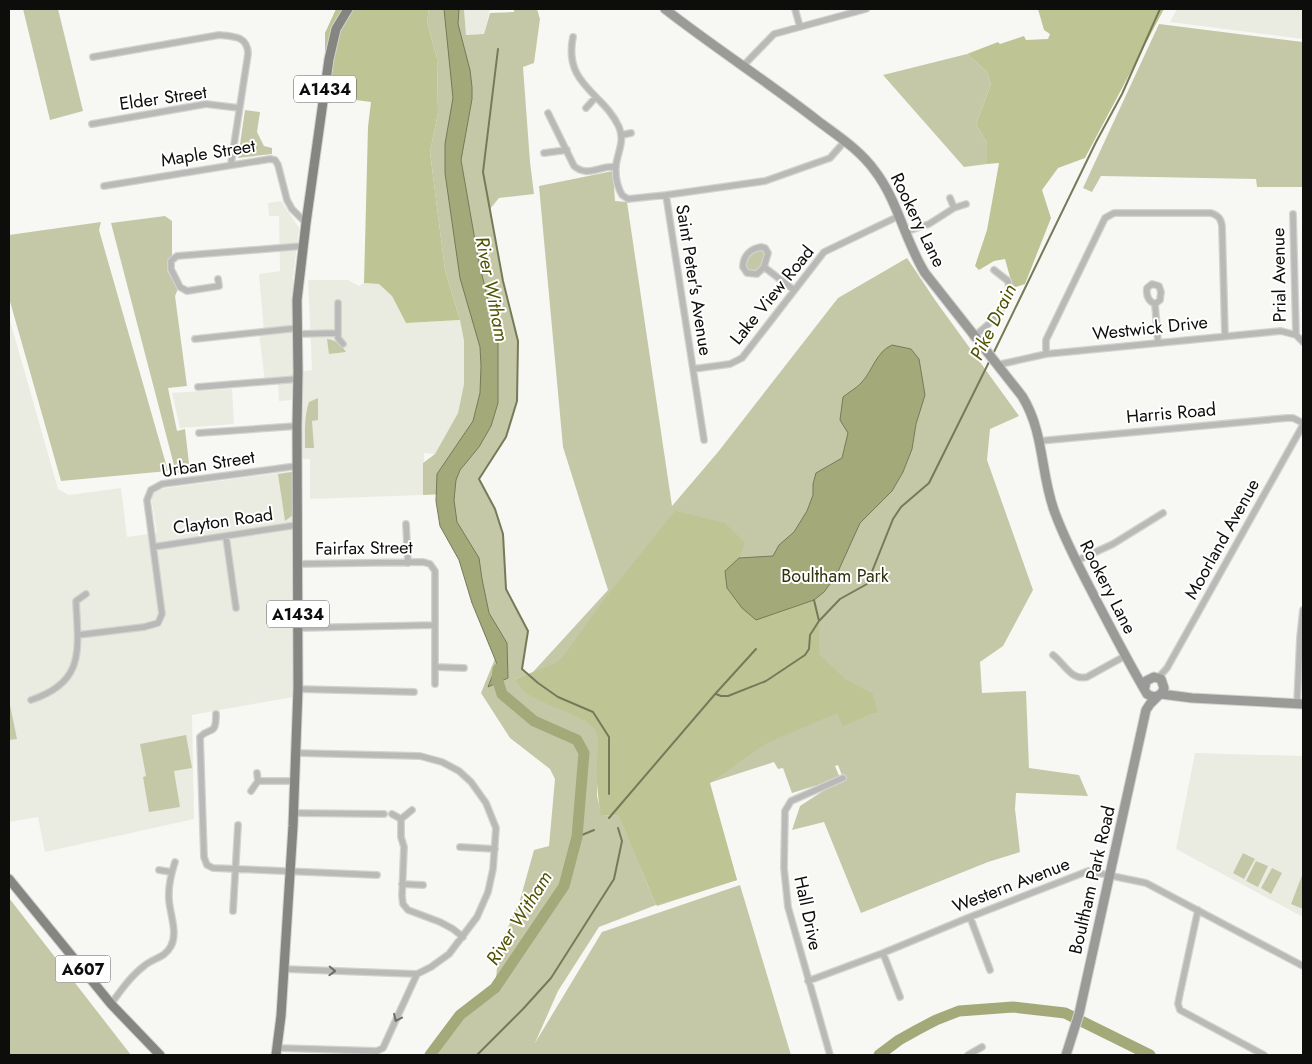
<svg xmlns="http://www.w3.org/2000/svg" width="1312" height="1064" font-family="Jost,sans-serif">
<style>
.built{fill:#eaece1}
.green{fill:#c5c8a7;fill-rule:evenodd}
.forest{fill:#bfc494}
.water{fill:#a4a97a;stroke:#777a59}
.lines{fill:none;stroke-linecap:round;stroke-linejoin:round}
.stream{stroke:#777a59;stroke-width:2}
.river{stroke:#a4a97a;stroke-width:11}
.street-casing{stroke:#d2d2ce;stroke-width:8}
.secondary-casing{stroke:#d2d2ce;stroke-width:11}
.primary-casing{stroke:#d2d2ce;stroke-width:11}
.street{stroke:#b9b9b7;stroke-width:5.5}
.secondary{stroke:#9a9b98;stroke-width:9}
.primary{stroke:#858582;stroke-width:9}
.oneway{stroke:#6c6c6a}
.labels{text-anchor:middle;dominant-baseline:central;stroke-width:4;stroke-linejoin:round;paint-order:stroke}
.shield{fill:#fff;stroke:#565655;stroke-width:1}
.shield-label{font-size:16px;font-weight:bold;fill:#0d0d0c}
.street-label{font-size:18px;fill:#0d0d0c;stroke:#fff}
.park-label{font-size:18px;fill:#30320c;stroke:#fff}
.water-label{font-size:19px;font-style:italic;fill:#505300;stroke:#fff}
</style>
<rect width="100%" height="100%" fill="#f7f8f3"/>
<path class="built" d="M 464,9 L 490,9 L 484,34 L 466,35 Z
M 1177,9 L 1303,9 L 1303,39 L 1170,22 Z
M 281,201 L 299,228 L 293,278 L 293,400 L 279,401 L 278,381 L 265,382 L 259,332 L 264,331 L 259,274 L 280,271 L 279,216 L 269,216 L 268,203 Z
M 308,280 L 348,280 L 359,286 L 364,283 L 379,284 L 392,296 L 406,323 L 460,320 L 464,341 L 464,384 L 458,413 L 435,454 L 424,453 L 423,495 L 310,499 L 310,459 L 297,459 L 298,372 L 312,370 Z
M 9,317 L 58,489 L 69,495 L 121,488 L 127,537 L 157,533 L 151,497 L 153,490 L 294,471 L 293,697 L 192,715 L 194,819 L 45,852 L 38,817 L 9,822 Z
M 232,389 L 234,424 L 180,428 L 172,393 Z
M 1195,753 L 1303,756 L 1303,917 L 1176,849 Z"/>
<path class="green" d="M 23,9 L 58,9 L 83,111 L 50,120 Z
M 429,9 L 464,9 L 466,35 L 484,34 L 490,13 L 514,12 L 514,9 L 537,9 L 540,19 L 534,63 L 523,67 L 530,162 L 534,194 L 499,198 L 490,209 L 503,281 L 518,341 L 517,401 L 506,437 L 479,479 L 495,509 L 503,534 L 506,589 L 528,631 L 522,669 L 528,674 L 515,679 L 522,684 L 608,590 L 563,447 L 539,186 L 613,171 L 615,201 L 627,202 L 672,506 L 718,452 L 838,298 L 907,258 L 935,300 L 1019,416 L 990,429 L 987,460 L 1033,590 L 1003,646 L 980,662 L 982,693 L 1026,691 L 1029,768 L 1079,775 L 1088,796 L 1016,793 L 1015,809 L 1020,852 L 988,862 L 861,913 L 824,822 L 792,830 L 800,806 L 843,778 L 838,765 L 835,766 L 840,778 L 792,793 L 783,768 L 778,769 L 774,762 L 709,783 L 737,880 L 657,906 L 636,857 L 656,905 L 599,927 L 558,991 L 535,1043 L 602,932 L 740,885 L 791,1055 L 430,1055 L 460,1015 L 495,988 L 499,948 L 520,900 L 534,850 L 549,846 L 555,779 L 550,769 L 510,738 L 481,693 L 501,644 L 444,494 L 423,495 L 423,463 L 435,454 L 458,413 L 464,384 L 464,341 L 460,320 L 445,270 L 430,152 L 438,113 L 437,58 L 427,22 ZM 597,767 L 617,815 L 602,816 L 597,796 Z
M 1159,24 L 1303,42 L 1303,187 L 1257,187 L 1256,179 L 1101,176 L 1092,192 L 1083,188 Z
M 967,54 L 987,72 L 991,84 L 976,124 L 987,143 L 987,164 L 964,167 L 883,75 Z
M 245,110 L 260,112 L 257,132 L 264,146 L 272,148 L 272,154 L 238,158 Z
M 165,216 L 172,221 L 172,255 L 167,270 L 178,289 L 175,296 L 187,386 L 168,388 L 177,431 L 185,429 L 190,472 L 176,473 L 111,223 Z
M 101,222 L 99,230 L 168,471 L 61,481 L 9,298 L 9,235 Z
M 762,249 L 764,253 L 763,264 L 756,271 L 750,272 L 746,269 L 745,265 C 749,257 752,251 762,249 Z
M 327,339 C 336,340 342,345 346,352 L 329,354 Z
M 318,398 L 318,420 L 312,421 L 314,448 L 305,448 C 305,432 304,417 309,402 Z
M 292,472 L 293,515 L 285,521 L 278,474 Z
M 9,700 L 17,739 L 9,740 Z
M 186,735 L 192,768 L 174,771 L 180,807 L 149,812 L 143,777 L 146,776 L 140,744 Z
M 1243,853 L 1255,859 L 1244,879 L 1233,873 Z
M 1256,861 L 1268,866 L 1258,887 L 1246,881 Z
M 1272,868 L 1282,873 L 1271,894 L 1261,888 Z
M 1303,873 L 1303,909 L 1291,904 Z
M 9,898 L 131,1055 L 9,1055 Z"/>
<path class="forest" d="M 336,9 L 429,9 L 427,22 L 437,58 L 438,113 L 430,152 L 445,270 L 460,320 L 406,323 L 392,296 L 379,284 L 364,283 L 368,127 L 371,102 L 325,96 L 325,33 Z
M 1038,9 L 1164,9 L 1085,158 L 1058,168 L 1042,190 L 1051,218 L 1025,284 L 1013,288 L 1005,259 L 994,261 L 979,270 L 975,266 L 987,230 L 999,163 L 987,164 L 987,143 L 976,124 L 991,84 L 987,72 L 967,54 L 998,42 L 1000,44 L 1024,36 L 1026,40 L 1048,39 L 1050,34 L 1044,30 Z
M 675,511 L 725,523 L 745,543 L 739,558 L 725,571 L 775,615 L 802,603 L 814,600 L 819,621 L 819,654 L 845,679 L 873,694 L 878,713 L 873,713 L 843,726 L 837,713 L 765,744 L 710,783 L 737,880 L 656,905 L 619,815 L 601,816 C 598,798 596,781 597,763 C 597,752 600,742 596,732 C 591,716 539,705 524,691 C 521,688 518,683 515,679 L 556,663 L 563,657 L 606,597 Z"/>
<path class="water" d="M 444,9 L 459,9 L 458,24 L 470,70 L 472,87 L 472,99 L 461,160 L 479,263 L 498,339 L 498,403 L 491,426 L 479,447 L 460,470 L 456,480 L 454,500 L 457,522 L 479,558 L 482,579 L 489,613 L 507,643 L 508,678 L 488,687 L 497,664 L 472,603 L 459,560 L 440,526 L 436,501 L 437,474 L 473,421 L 480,393 L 481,366 L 480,347 L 460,278 L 445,173 L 445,144 L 453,98 Z
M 892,345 L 911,349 L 919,359 L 925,395 L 916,424 L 912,449 L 903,472 L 892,491 L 860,523 L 836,576 L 824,592 L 814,600 L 756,620 L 742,608 L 727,588 L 725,571 L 739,558 L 773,556 L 779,545 L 794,532 L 807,511 L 813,495 L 813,484 L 816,473 L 842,458 L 848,433 L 840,420 L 843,397 C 849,392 857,388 862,382 C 873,370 876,352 892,345 Z"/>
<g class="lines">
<path class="stream" d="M 498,49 L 483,172 L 503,281 L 518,341 L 517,401 L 506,437 L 479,479 L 495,509 L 503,534 L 506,589 L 528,631 L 522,669 L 538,683 L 558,697 L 593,712 L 609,737 L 609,794
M 993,354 L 1096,142 L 1122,94 L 1160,9
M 819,621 L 840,599 L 867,584 L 893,519 L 901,507 L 929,483 L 990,360
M 716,694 L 721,696 L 728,696 L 766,681 L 805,655 L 809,649 L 810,635 L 819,621 L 814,600
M 609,818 L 716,693 L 756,649
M 577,837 L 594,830
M 477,1055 L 523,1009 L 551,978 L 614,879 L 622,841 L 618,828"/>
<path class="river" d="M 430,1055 L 460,1015 L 495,988 L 564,886 L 577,837 L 584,753 L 577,740 L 534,721 L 502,694 L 497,678 L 498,669
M 879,1055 L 899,1040 L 917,1030 L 936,1020 L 959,1011 L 1013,1007 L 1065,1013 L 1150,1055"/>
<defs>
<path id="street" d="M 795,9 L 800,27
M 573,37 C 563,85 604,93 619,127 C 625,141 618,151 616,165 C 615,175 617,186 622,195 L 628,199 L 666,195
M 93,57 L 219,35 C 233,36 248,36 248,54 L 231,164
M 743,66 L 774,34 L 866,9
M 586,108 L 595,98
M 548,113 L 574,166 C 588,178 600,165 616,167
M 92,124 L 206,104 L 239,108
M 622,135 L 631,133
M 544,153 L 567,150
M 104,186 L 270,159 L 275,160 L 278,165 L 287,200 L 292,209 L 306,223
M 954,208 L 966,204
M 1293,214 L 1296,335
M 905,232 L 929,224 L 954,208 L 950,198
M 761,247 L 765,248 L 768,253 L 764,267 L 757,274 L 747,273 L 743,267 C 743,256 750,249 761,247 Z
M 764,267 L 794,290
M 218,279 L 219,286 L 187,291 L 180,287 L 171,269 L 171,261 L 177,256 L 303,246
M 1155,304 L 1160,300 L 1161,292 L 1159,286 L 1152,284 L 1147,288 C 1146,295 1148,301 1155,304 L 1158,343
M 338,333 L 338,338 L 343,344
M 298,334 L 338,333 L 338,303
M 973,337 C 990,324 1013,305 1008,281 L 994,270
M 195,339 L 298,328
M 1046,354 L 1046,340 L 1105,218 L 1114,213 L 1211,213 C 1219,216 1221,219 1222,226 L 1225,336
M 997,365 L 1046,354 L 1281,331 L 1296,335 L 1303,342
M 693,369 L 730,364 L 742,358 L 824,252 L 899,216
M 198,387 L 298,379
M 199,433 L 297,426
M 704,440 L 666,195 L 765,181 L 830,158 L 845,141
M 1039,441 L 1287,418 L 1293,418 L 1303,423
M 406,524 L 408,563
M 226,537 L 236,608
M 153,547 L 297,525
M 1076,561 L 1113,544 L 1163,513
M 297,564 L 423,562 L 430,564 L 435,571 L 435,684
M 298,628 L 435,625
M 78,635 L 144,627 L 158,623 L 162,614 L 147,500 L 151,490 L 162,484 L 297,466
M 1053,655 C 1064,663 1071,681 1087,677 L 1125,656
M 435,667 L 464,668
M 1158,678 L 1167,668 L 1303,425
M 298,689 L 414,692
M 31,700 C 86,682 78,649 76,601 L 86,594
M 1297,704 L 1300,638 L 1303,610
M 216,714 C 216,737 210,726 200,737 L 204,857 L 207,865 L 213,868 L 377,875
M 257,773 L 258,781
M 251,791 L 258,781 L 295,781
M 412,810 L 401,819 L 401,837 L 404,847 L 402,896 L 403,904 L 408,910 L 440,922 L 453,929 L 463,937
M 293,813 L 384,814
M 392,814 L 401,819
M 460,847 L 495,849
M 159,870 L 171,872
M 402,884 L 423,885
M 1198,910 L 1179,998 L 1178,1004 L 1180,1010 L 1264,1055
M 233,911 L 238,825
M 970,917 L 990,970
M 883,953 L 900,997
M 284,969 L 417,974 L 431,967 L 449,954 L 477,917 L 488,892 L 493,869 L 496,828 L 486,803 L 471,782 L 459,771 L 442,762 L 420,756 L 296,753
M 808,981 L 883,953 L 970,917 L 1088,871 L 1146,883 L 1303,966
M 111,1004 C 121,990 131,976 144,966 C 153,958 165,958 171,946 C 178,933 170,914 169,900 C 168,888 171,874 175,862
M 278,1048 L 377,1051 L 383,1048 L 417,974
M 830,1055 L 788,907 L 784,868 L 785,811 L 791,801 L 843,778
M 968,1055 L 982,1047"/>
<path id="secondary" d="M 665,9 C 715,48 768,82 818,121 C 838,136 860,150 875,171 C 898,201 905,241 925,273 L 1022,396 C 1045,433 1040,474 1055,513 C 1065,540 1078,565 1091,590 C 1109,625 1127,660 1147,694 C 1154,699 1162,696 1164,688 L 1161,679 L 1154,677 L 1146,681 L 1145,687
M 1161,694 L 1192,698 L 1303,704
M 1066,1055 L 1079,1014 L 1146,710 L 1150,704 L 1158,696"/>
<path id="primary" d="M 9,879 L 111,1004 L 160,1055
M 276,1055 L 281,1016 L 293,826 L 298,689 L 297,426 L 298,372 L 297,300 L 306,223 L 329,59 L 336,29 L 348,9"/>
</defs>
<use href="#street" class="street-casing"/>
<use href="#secondary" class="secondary-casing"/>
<use href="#primary" class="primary-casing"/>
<use href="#street" class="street"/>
<use href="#secondary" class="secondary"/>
<use href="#primary" class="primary"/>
</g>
<defs><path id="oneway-chevron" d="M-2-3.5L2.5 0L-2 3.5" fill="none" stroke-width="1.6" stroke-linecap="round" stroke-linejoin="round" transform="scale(1.25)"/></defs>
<g class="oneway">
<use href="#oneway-chevron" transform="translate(332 971) rotate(2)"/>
<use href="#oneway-chevron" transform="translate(397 1018) rotate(115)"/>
</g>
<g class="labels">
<g class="shield">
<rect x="294" y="75.5" width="62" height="27" rx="4"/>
<rect x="267" y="600.5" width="62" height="27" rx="4"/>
<rect x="55.5" y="955.5" width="55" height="27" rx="4"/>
</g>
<g class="shield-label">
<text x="325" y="89">A1434</text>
<text x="298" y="614">A1434</text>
<text x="83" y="969">A607</text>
</g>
<g class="street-label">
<text transform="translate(163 98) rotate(-8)">Elder Street</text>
<text transform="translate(208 153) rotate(-9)">Maple Street</text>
<text transform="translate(918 220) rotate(64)">Rookery Lane</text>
<text transform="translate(1279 275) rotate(-91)">Prial Avenue</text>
<text transform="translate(694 280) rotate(81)">Saint Peter's Avenue</text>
<text transform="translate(772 295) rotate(-51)">Lake View Road</text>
<text transform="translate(1150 328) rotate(-6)">Westwick Drive</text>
<text transform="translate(1171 413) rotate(-5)">Harris Road</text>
<text transform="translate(208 464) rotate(-9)">Urban Street</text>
<text transform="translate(223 521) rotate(-8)">Clayton Road</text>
<text transform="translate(1222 539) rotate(-61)">Moorland Avenue</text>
<text transform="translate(364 548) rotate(-1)">Fairfax Street</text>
<text transform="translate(1108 587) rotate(63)">Rookery Lane</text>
<text transform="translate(1092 880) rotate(-77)">Boultham Park Road</text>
<text transform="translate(1011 885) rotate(-21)">Western Avenue</text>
<text transform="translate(808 913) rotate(78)">Hall Drive</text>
</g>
<g class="park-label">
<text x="835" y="576">Boultham Park</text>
</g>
<g class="water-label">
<text transform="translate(492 289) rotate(79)">River Witham</text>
<text transform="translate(993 322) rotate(-64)">Pike Drain</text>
<text transform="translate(519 918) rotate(-58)">River Witham</text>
</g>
</g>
<rect width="1312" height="1064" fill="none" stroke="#0d0d0c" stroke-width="20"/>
</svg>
